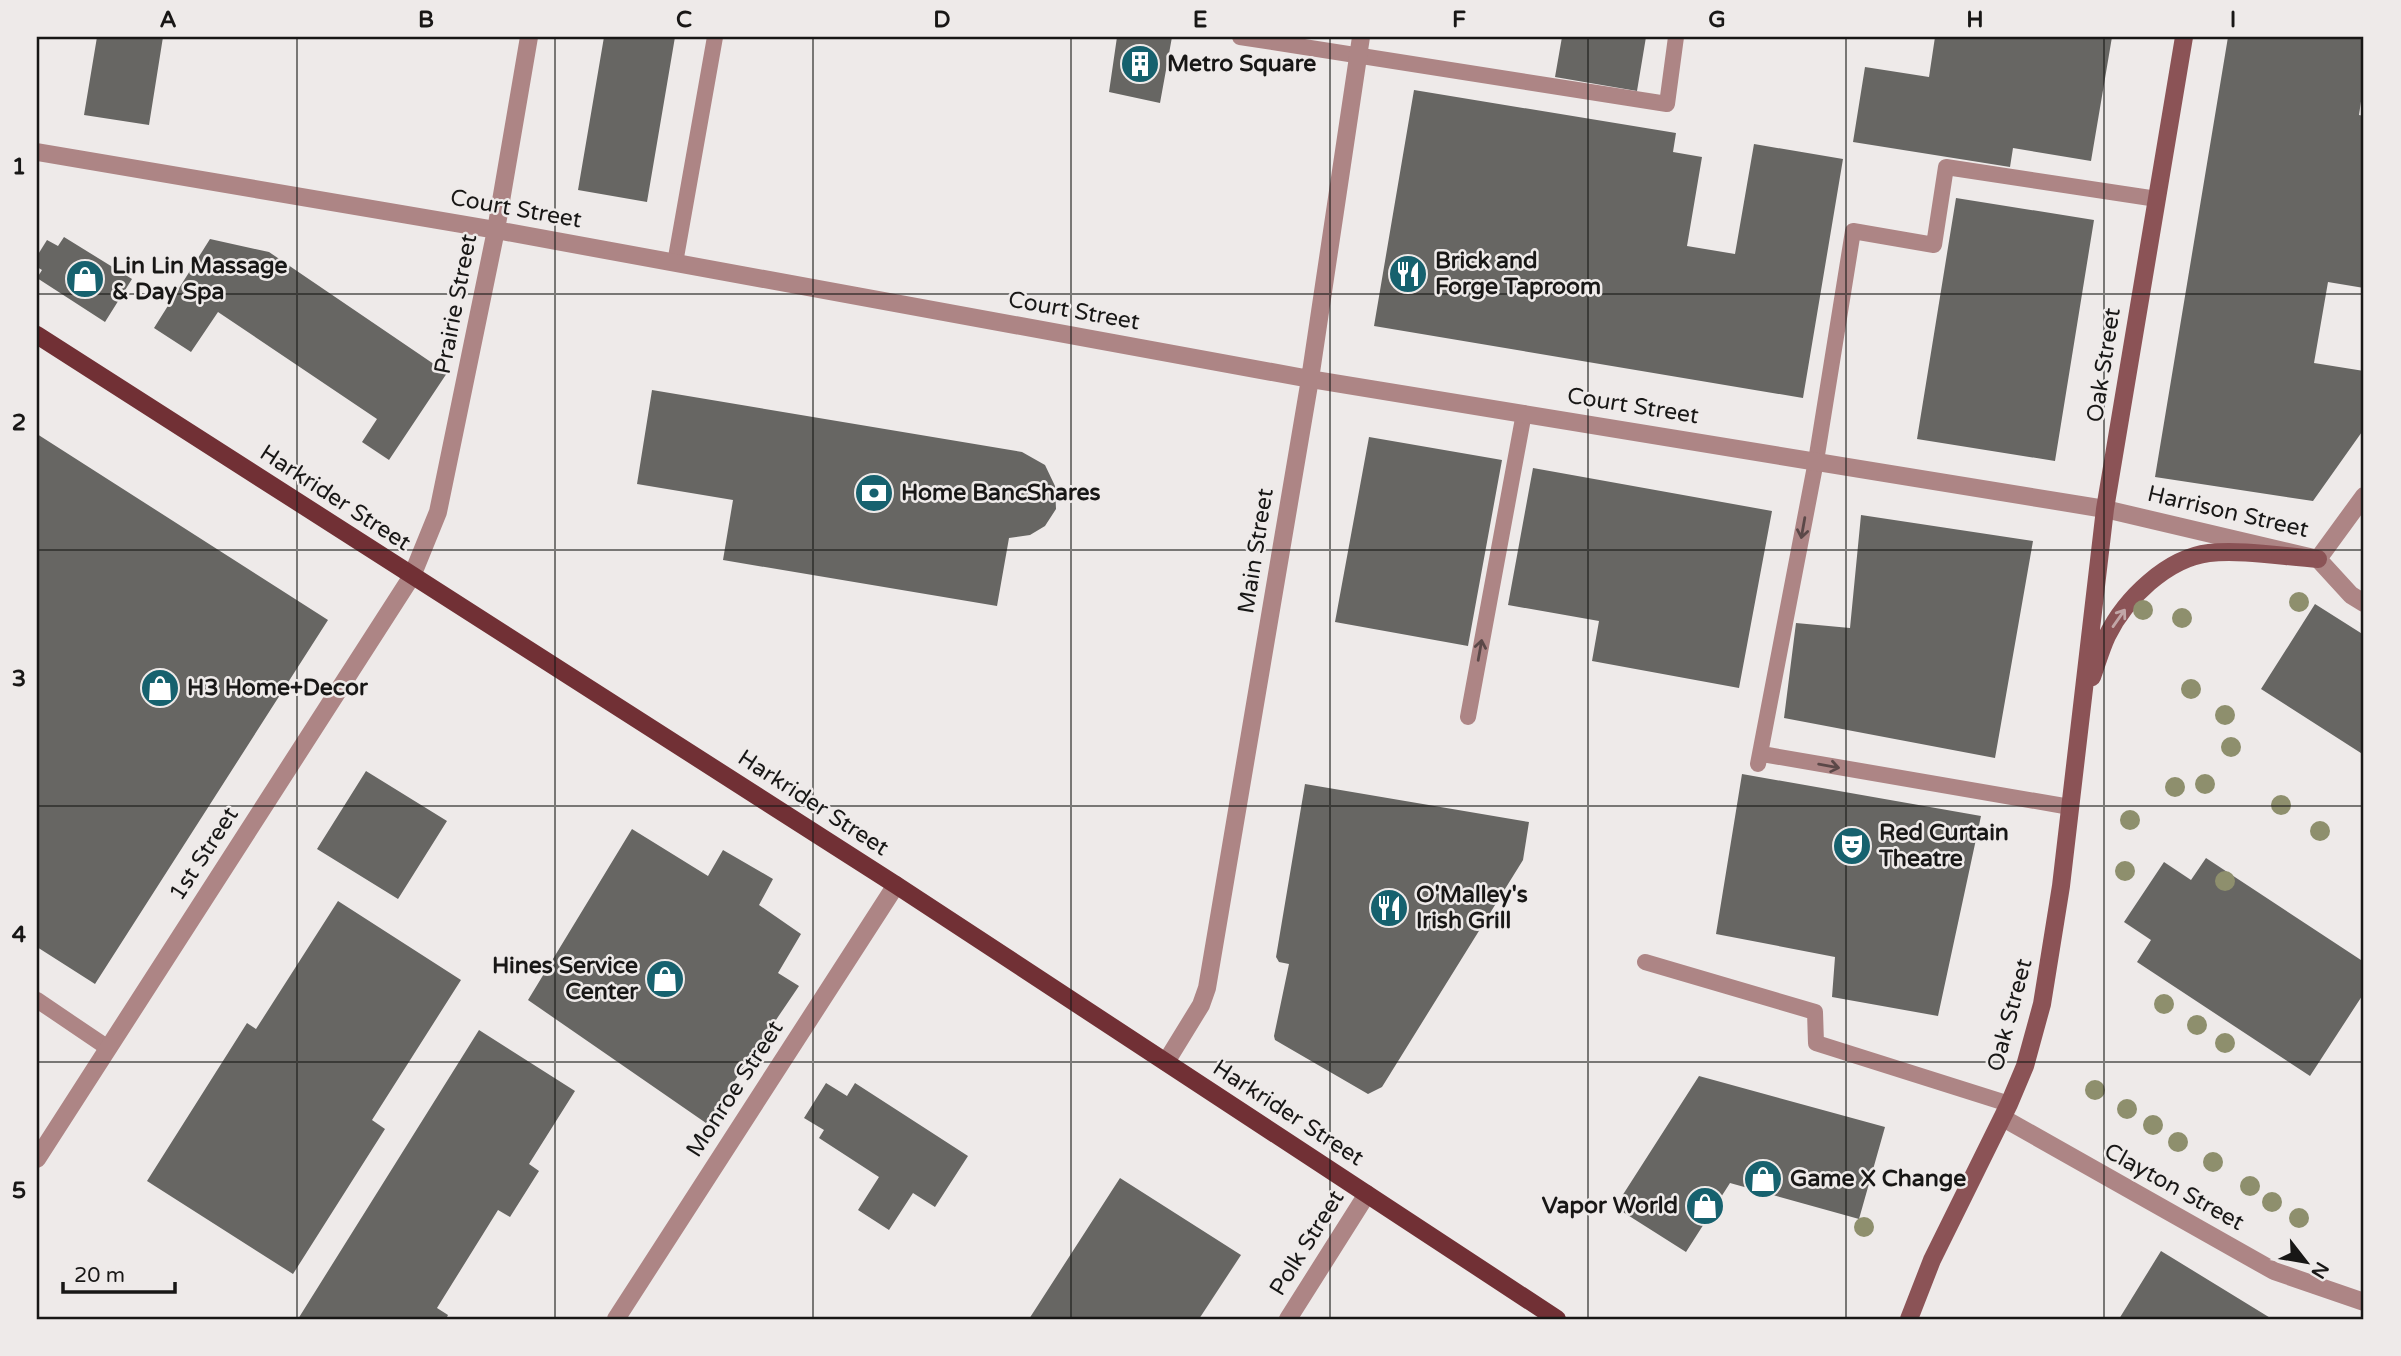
<svg xmlns="http://www.w3.org/2000/svg" width="2401" height="1356" font-family="'Varela Round',sans-serif">
<style>
.building{fill:#676663}
.lines{fill:none;stroke-linecap:round;stroke-linejoin:round}
.lane{stroke:#ad8585;stroke-width:16}
.street{stroke:#ad8585;stroke-width:18}
.secondary{stroke:#8b5356;stroke-width:18}
.primary{stroke:#713035;stroke-width:18}
.tree{fill:#8e8f6d}
.oneway{stroke:#5b4848}
.oneway2{stroke:#c1a6a7}
.grid{fill:none;stroke:#181716;stroke-width:2;stroke-opacity:0.55}
.labels{text-anchor:middle;dominant-baseline:central;stroke-width:5;stroke-linejoin:round;paint-order:stroke}
.poi-label{font-size:23px;font-weight:bold;fill:#181716;stroke:#eeeae9;text-anchor:start}
.street-label{font-size:23px;fill:#181716;stroke:#eeeae9}
.neatline{fill:none;stroke:#181716;stroke-width:2.5}
.grid-label{font-size:23px;text-anchor:middle;font-weight:bold;fill:#181716}
</style>
<rect width="100%" height="100%" fill="#eeeae9"/>
<path class="building" d="M 97,37 L 163,37 L 149,125 L 84,115 Z
M 604,37 L 675,37 L 647,202 L 578,190 Z
M 1117,37 L 1172,37 L 1160,103 L 1109,92 Z
M 1562,37 L 1646,37 L 1637,91 L 1555,77 Z
M 1935,37 L 2112,37 L 2091,161 L 2013,148 L 2010,167 L 1853,142 L 1865,67 L 1929,77 Z
M 2228,37 L 2364,37 L 2364,81 L 2359,115 L 2364,116 L 2364,288 L 2328,282 L 2314,363 L 2364,371 L 2364,429 L 2313,501 L 2155,477 Z
M 1414,90 L 1676,133 L 1673,152 L 1702,157 L 1687,246 L 1735,254 L 1754,144 L 1843,159 L 1803,398 L 1374,326 Z
M 1956,198 L 2094,220 L 2055,461 L 1917,439 Z
M 64,237 L 132,279 L 105,322 L 37,278 L 42,270 L 37,267 L 37,256 L 47,240 L 58,246 Z
M 210,239 L 269,252 L 447,373 L 389,460 L 362,442 L 377,419 L 218,312 L 191,352 L 154,328 Z
M 652,390 L 1022,452 L 1045,465 L 1055,486 L 1056,509 L 1045,526 L 1030,535 L 1009,538 L 997,606 L 723,560 L 733,500 L 637,484 Z
M 37,434 L 328,620 L 95,984 L 37,947 Z
M 1369,437 L 1502,460 L 1468,646 L 1335,622 Z
M 1533,468 L 1772,511 L 1739,688 L 1592,661 L 1599,621 L 1508,605 Z
M 1861,515 L 2033,541 L 1995,758 L 1784,718 L 1796,623 L 1850,628 Z
M 2315,604 L 2364,635 L 2364,755 L 2261,689 Z
M 366,771 L 447,821 L 398,899 L 317,849 Z
M 1742,774 L 1981,816 L 1938,1016 L 1832,997 L 1835,957 L 1716,934 Z
M 1305,784 L 1529,822 L 1523,860 L 1382,1087 L 1368,1094 L 1275,1040 L 1274,1036 L 1289,964 L 1279,962 L 1276,957 Z
M 632,829 L 708,876 L 723,850 L 773,879 L 759,905 L 801,934 L 778,973 L 799,986 L 706,1123 L 528,1000 Z
M 2206,858 L 2364,962 L 2364,993 L 2310,1076 L 2137,962 L 2151,940 L 2124,922 L 2164,862 L 2191,880 Z
M 338,901 L 461,980 L 372,1120 L 385,1129 L 293,1274 L 147,1181 L 247,1023 L 256,1029 Z
M 479,1030 L 575,1091 L 529,1164 L 539,1171 L 510,1217 L 498,1210 L 437,1308 L 448,1315 L 446,1319 L 298,1319 Z
M 1699,1076 L 1885,1127 L 1859,1219 L 1730,1183 L 1686,1252 L 1615,1207 Z
M 826,1083 L 847,1096 L 855,1083 L 968,1156 L 935,1207 L 913,1193 L 889,1230 L 858,1210 L 879,1177 L 819,1138 L 824,1130 L 804,1118 Z
M 1120,1178 L 1241,1255 L 1199,1319 L 1029,1319 Z
M 2161,1251 L 2272,1319 L 2119,1319 Z"/>
<g class="lines">
<path class="lane" d="M 1240,37 L 1667,104 L 1676,37
M 675,263 L 715,37
M 1468,717 L 1524,413
M 1762,754 L 2070,807
M 1758,764 L 1816,461 L 1853,231 L 1934,245 L 1946,167 L 2157,199
M 1645,962 L 1815,1012 L 1816,1043 L 2009,1104
M 37,1000 L 108,1048"/>
<path class="street" d="M 37,152 L 496,230 L 1310,379 L 2105,509 L 2318,559 L 2351,595 L 2364,603
M 2318,559 L 2364,496
M 1166,1062 L 1201,1005 L 1207,988 L 1310,379 L 1361,37
M 2003,1118 L 2274,1271 L 2364,1302
M 37,1159 L 412,576 L 438,512 L 496,230 L 529,37
M 616,1319 L 896,885
M 1288,1319 L 1367,1194"/>
<path class="secondary" d="M 2092,677 C 2097,663 2101,649 2107,636 C 2125,599 2167,558 2209,553 C 2240,549 2286,557 2318,559
M 1909,1319 L 1932,1260 L 2009,1104 L 2025,1066 L 2042,1004 L 2061,886 L 2105,509 L 2184,37"/>
<path class="primary" d="M 37,335 L 896,885 L 1557,1319"/>
</g>
<g class="tree">
<circle cx="2299" cy="602" r="10"/>
<circle cx="2143" cy="610" r="10"/>
<circle cx="2182" cy="618" r="10"/>
<circle cx="2191" cy="689" r="10"/>
<circle cx="2225" cy="715" r="10"/>
<circle cx="2231" cy="747" r="10"/>
<circle cx="2205" cy="784" r="10"/>
<circle cx="2175" cy="787" r="10"/>
<circle cx="2281" cy="805" r="10"/>
<circle cx="2130" cy="820" r="10"/>
<circle cx="2320" cy="831" r="10"/>
<circle cx="2125" cy="871" r="10"/>
<circle cx="2225" cy="881" r="10"/>
<circle cx="2164" cy="1004" r="10"/>
<circle cx="2197" cy="1025" r="10"/>
<circle cx="2225" cy="1043" r="10"/>
<circle cx="2095" cy="1090" r="10"/>
<circle cx="2127" cy="1109" r="10"/>
<circle cx="2153" cy="1125" r="10"/>
<circle cx="2178" cy="1142" r="10"/>
<circle cx="2213" cy="1162" r="10"/>
<circle cx="2250" cy="1186" r="10"/>
<circle cx="2272" cy="1202" r="10"/>
<circle cx="2299" cy="1218" r="10"/>
<circle cx="1864" cy="1227" r="10"/>
</g>
<defs><path id="oneway-shaft" d="M-6 0H5M1.5-3L5.5 0L1.5 3" fill="none" stroke-width="1.6" stroke-linecap="round" stroke-linejoin="round" transform="scale(1.75)"/></defs>
<g class="oneway">
<use href="#oneway-shaft" transform="translate(1803 528) rotate(100)"/>
<use href="#oneway-shaft" transform="translate(1480 650) rotate(-80)"/>
<use href="#oneway-shaft" transform="translate(1829 766) rotate(10)"/>
</g>
<use class="oneway2" href="#oneway-shaft" transform="translate(2119 618) rotate(-55)"/>
<path class="grid" d="M 297,37 L 297,1319M 555,37 L 555,1319M 813,37 L 813,1319M 1071,37 L 1071,1319M 1330,37 L 1330,1319M 1588,37 L 1588,1319M 1846,37 L 1846,1319M 2104,37 L 2104,1319M 37,294 L 2364,294M 37,550 L 2364,550M 37,806 L 2364,806M 37,1062 L 2364,1062"/>
<defs>
<symbol id="building-disc" viewBox="-11 -11 22 22"><circle r="9.5" fill="#16616e" stroke="#eeeae9"/><path d="M-4-6H4V6H1V3H-1V6H-4ZM-2.5-4.3h1.7v1.8h-1.7ZM.8-4.3h1.7v1.8H.8ZM-2.5-1h1.7V.8h-1.7ZM.8-1h1.7V.8H.8Z" fill="#fff"/></symbol>
<symbol id="restaurant-disc" viewBox="-11 -11 22 22"><circle r="9.5" fill="#16616e" stroke="#eeeae9"/><path d="M-5-6h1v4h1v-4h1v4h1v-4h1v5L-1.5 .5V6h-2V.5L-5-1ZM5-6V6H3V1.5H1.5Q1.5-4 5-6Z" fill="#fff"/></symbol>
<symbol id="shop-disc" viewBox="-11 -11 22 22"><circle r="9.5" fill="#16616e" stroke="#eeeae9"/><path d="M-5-2.5h2.3a2.7 3.5 0 0 1 5.4 0H5L5.5 6h-11ZM-1.5-2.5h3a1.5 2.3 0 0 0-3 0Z" fill="#fff"/></symbol>
<symbol id="bank-disc" viewBox="-11 -11 22 22"><circle r="9.5" fill="#16616e" stroke="#eeeae9"/><path d="M-6-4H6V4H-6ZM0-2.3a2.3 2.3 0 1 0 0 4.6a2.3 2.3 0 1 0 0-4.6Z" fill="#fff"/></symbol>
<symbol id="theatre-disc" viewBox="-11 -11 22 22"><circle r="9.5" fill="#16616e" stroke="#eeeae9"/><path d="M-5-5.5Q0-4 5-5.5V0Q5 5 0 6Q-5 5-5 0ZM-3.3-2.5H-1v1.5H-3.3ZM1-2.5H3.3v1.5H1ZM-2.8 1Q0 5.5 2.8 1Z" fill="#fff"/></symbol>
</defs>
<g fill-rule="evenodd">
<use href="#building-disc" x="1118" y="42" width="44" height="44"/>
<use href="#restaurant-disc" x="1386" y="252" width="44" height="44"/>
<use href="#shop-disc" x="63" y="257" width="44" height="44"/>
<use href="#bank-disc" x="852" y="471" width="44" height="44"/>
<use href="#shop-disc" x="138" y="666" width="44" height="44"/>
<use href="#theatre-disc" x="1830" y="824" width="44" height="44"/>
<use href="#restaurant-disc" x="1367" y="886" width="44" height="44"/>
<use href="#shop-disc" x="643" y="957" width="44" height="44"/>
<use href="#shop-disc" x="1741" y="1157" width="44" height="44"/>
<use href="#shop-disc" x="1683" y="1184" width="44" height="44"/>
</g>
<g class="labels">
<g class="poi-label">
<text x="1167" y="64">Metro Square</text>
<text x="1435" y="261">Brick and<tspan x="1435" dy="26">Forge Taproom</tspan></text>
<text x="112" y="266">Lin Lin Massage<tspan x="112" dy="26">&amp; Day Spa</tspan></text>
<text x="901" y="493">Home BancShares</text>
<text x="187" y="688">H3 Home+Decor</text>
<text x="1879" y="833">Red Curtain<tspan x="1879" dy="26">Theatre</tspan></text>
<text x="1416" y="895">O'Malley's<tspan x="1416" dy="26">Irish Grill</tspan></text>
<text x="638" y="966" text-anchor="end">Hines Service<tspan x="638" dy="26">Center</tspan></text>
<text x="1790" y="1179">Game X Change</text>
<text x="1678" y="1206" text-anchor="end">Vapor World</text>
</g>
<g class="street-label">
<text transform="translate(516 209) rotate(10)">Court Street</text>
<text transform="translate(456 304) rotate(-79)">Prairie Street</text>
<text transform="translate(1074 311) rotate(10)">Court Street</text>
<text transform="translate(2104 365) rotate(-81)">Oak Street</text>
<text transform="translate(1633 406) rotate(9)">Court Street</text>
<text transform="translate(335 498) rotate(33)">Harkrider Street</text>
<text transform="translate(2228 512) rotate(13)">Harrison Street</text>
<text transform="translate(1256 551) rotate(-81)">Main Street</text>
<text transform="translate(813 803) rotate(33)">Harkrider Street</text>
<text transform="translate(204 854) rotate(-57)">1st Street</text>
<text transform="translate(2010 1015) rotate(-75)">Oak Street</text>
<text transform="translate(735 1089) rotate(-57)">Monroe Street</text>
<text transform="translate(1288 1113) rotate(33)">Harkrider Street</text>
<text transform="translate(2174 1187) rotate(29)">Clayton Street</text>
<text transform="translate(1307 1243) rotate(-58)">Polk Street</text>
</g>
</g>
<rect width="2401" height="1356" fill="none" stroke="#eeeae9" stroke-width="77"/>
<g transform="translate(2306 1262) rotate(121)" stroke="#eeeae9" stroke-width="5" paint-order="stroke">
<path d="M0-5L12 26L0 18L-12 26Z" fill="#181716"/>
<text y="-10" font-size="19" font-weight="bold" text-anchor="middle" fill="#181716">N</text>
</g>
<path d="M63 1282v10h112v-10" fill="none" stroke="#181716" stroke-width="3.5"/>
<text x="74" y="1282" font-size="21" fill="#181716" stroke="#eeeae9" stroke-width="5" paint-order="stroke">20 m</text>
<rect x="38" y="38" width="2324" height="1280" class="neatline"/>
<g class="grid-label">
<text x="168" y="27">A</text>
<text x="426" y="27">B</text>
<text x="684" y="27">C</text>
<text x="942" y="27">D</text>
<text x="1200" y="27">E</text>
<text x="1459" y="27">F</text>
<text x="1717" y="27">G</text>
<text x="1975" y="27">H</text>
<text x="2233" y="27">I</text>
<text x="19" y="174">1</text>
<text x="19" y="430">2</text>
<text x="19" y="686">3</text>
<text x="19" y="942">4</text>
<text x="19" y="1198">5</text>
</g>
</svg>
